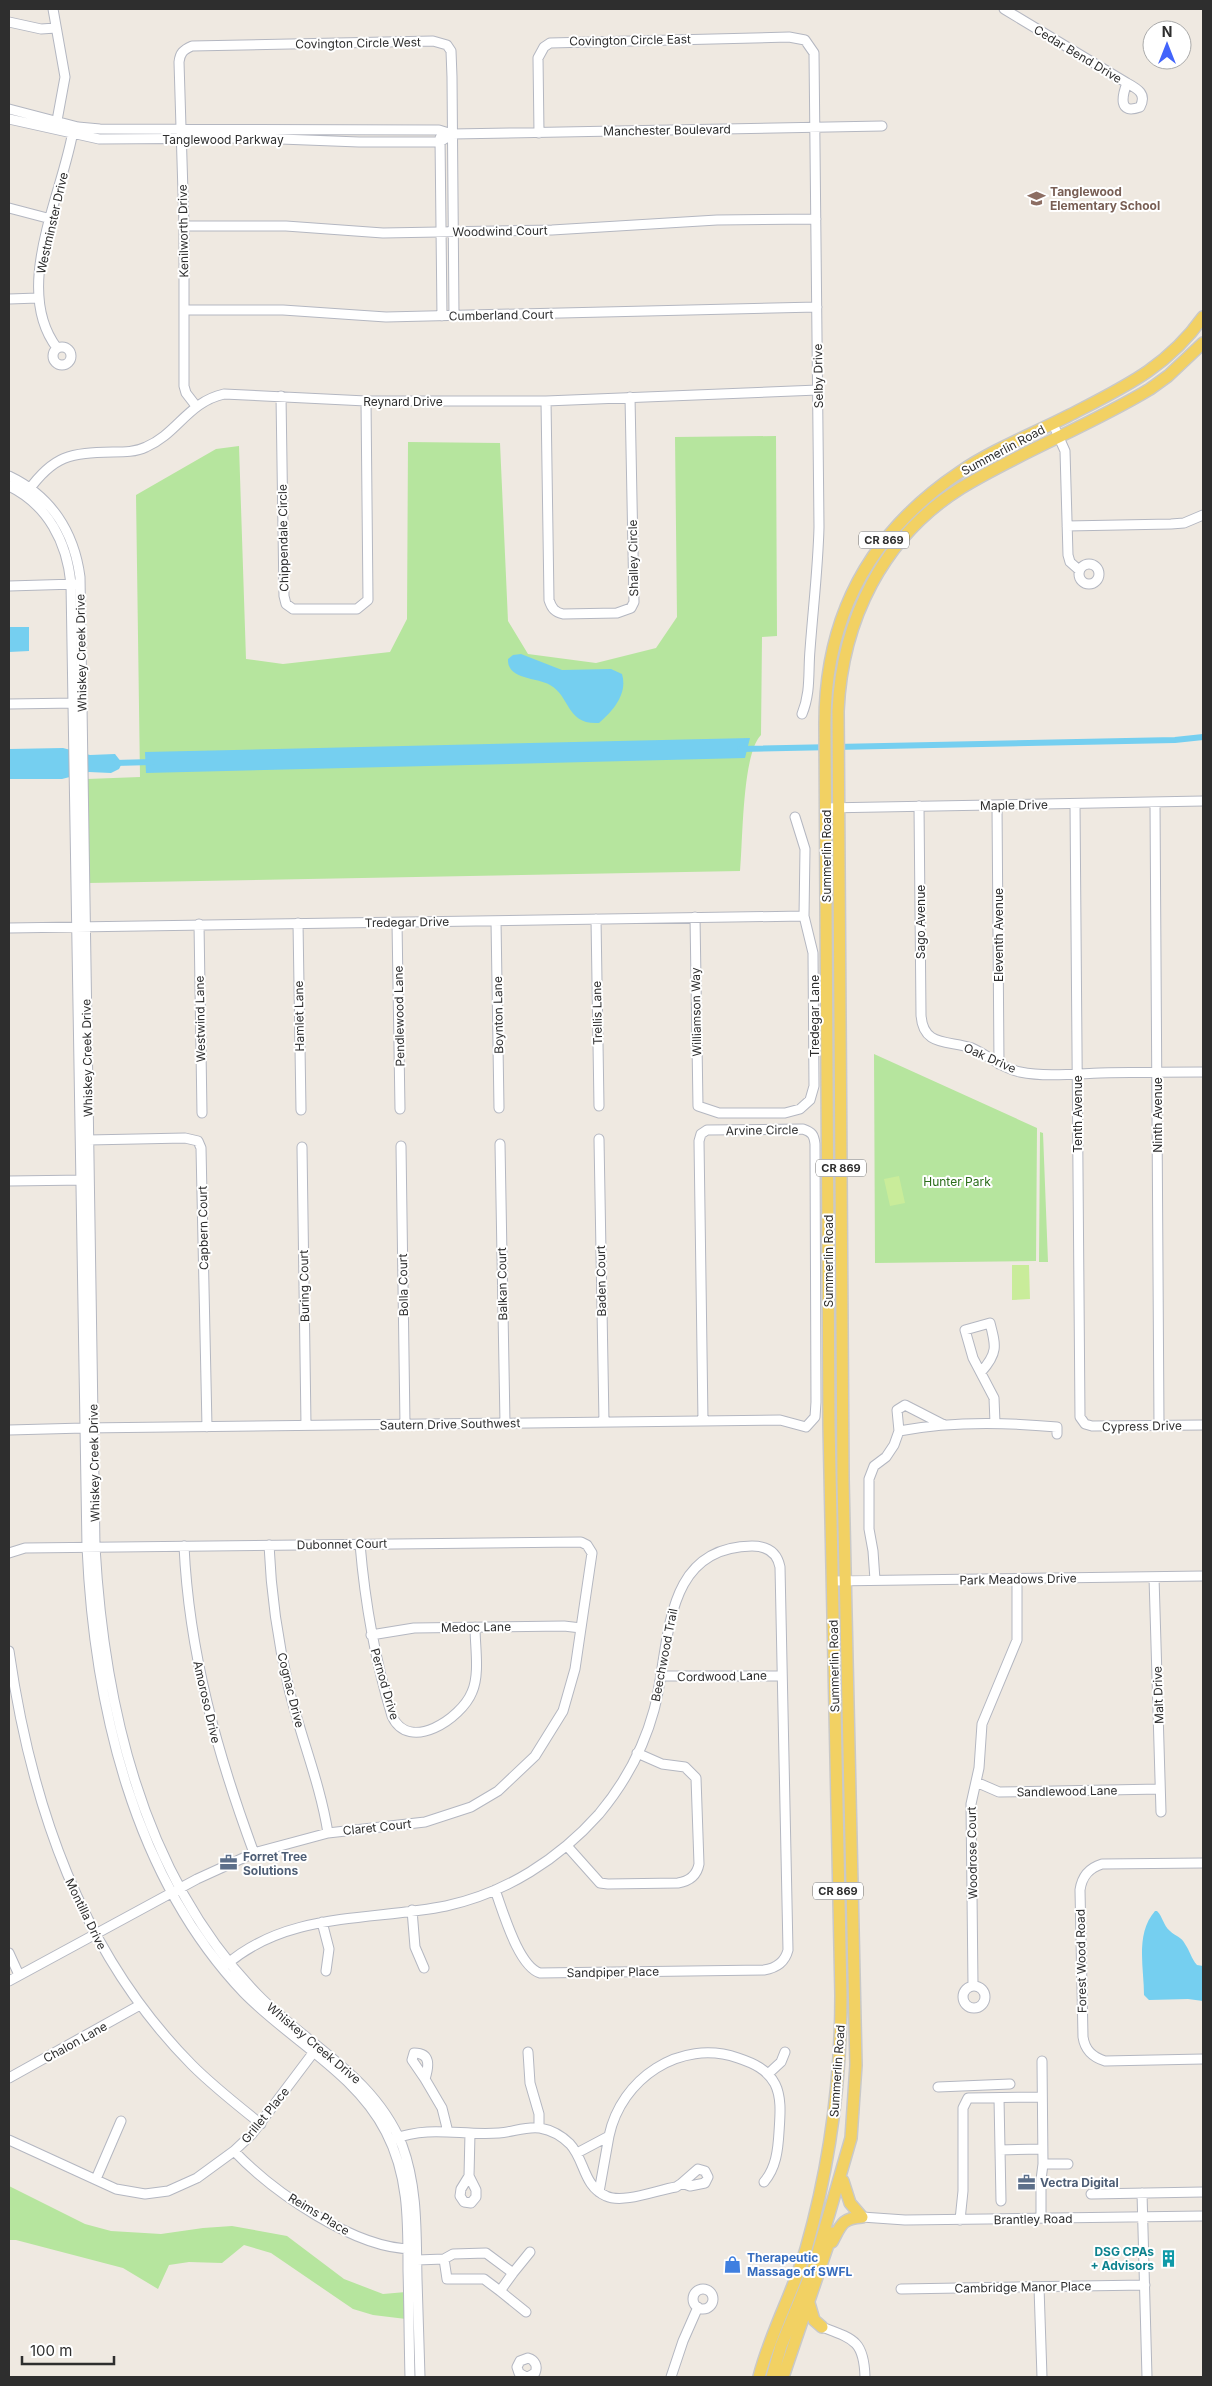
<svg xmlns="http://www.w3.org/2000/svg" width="1212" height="2386" font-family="Inter,sans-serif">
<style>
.green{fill:#b6e59e}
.pitch{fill:#c9ec9a}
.water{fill:#75cff0}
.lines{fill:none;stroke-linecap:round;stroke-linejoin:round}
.canal{stroke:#75cff0;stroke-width:6}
.minor-casing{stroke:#b4b7c1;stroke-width:11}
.major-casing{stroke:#c9c9c9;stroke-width:14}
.minor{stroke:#fff;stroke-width:9}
.major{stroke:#f2d163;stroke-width:11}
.labels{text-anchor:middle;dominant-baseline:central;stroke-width:4;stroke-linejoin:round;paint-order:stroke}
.shield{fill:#fff;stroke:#6d6d6d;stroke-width:1}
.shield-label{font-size:11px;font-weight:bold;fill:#2e2e2e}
.street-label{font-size:12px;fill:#2e2e2e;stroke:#fff}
.education-label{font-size:12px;font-weight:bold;fill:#785e54;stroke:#fff;text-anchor:start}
.park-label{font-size:12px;fill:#2c6e1b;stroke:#fff}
.service-label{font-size:12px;font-weight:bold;fill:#4e5e75;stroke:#fff;text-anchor:start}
.culture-label{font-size:12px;font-weight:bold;fill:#0d838f;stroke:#fff;text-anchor:end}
.shop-label{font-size:12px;font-weight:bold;fill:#366cbe;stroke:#fff;text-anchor:start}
</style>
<rect width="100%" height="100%" fill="#efe9e1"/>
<path class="green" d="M 776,436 L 777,636 L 762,637 L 761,735 C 742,754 743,841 740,871 L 88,883 L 87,779 L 140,777 L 136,495 L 216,449 L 239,446 L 246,659 L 283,664 L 390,652 L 407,619 L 408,442 L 500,443 L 508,621 L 528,654 L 596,663 L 656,648 L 677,617 L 675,437 Z
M 874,1054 L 1037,1128 L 1036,1261 L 875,1263 Z
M 1040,1132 L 1043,1133 L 1048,1262 L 1039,1262 Z
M 9,2186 L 85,2224 L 111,2231 L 161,2234 L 203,2228 L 232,2226 L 287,2236 L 344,2279 L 383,2294 L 406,2292 L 406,2319 L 373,2315 L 353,2309 L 271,2253 L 244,2245 L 222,2263 L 189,2262 L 169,2265 L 158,2289 L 123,2268 L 16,2240 L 9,2240 Z"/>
<path class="pitch" d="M 899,1176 L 905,1203 L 890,1206 L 884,1179 Z
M 1012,1265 L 1029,1265 L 1030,1299 L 1012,1300 Z"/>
<path class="water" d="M 9,627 L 29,627 L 29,651 L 9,652 Z
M 521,654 L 562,670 L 611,669 L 622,674 C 628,694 613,711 599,723 C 566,725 571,697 550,685 C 536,677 507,680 508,659 L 513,655 Z
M 750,738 L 745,758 L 146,773 L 145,752 Z
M 63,748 L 90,755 L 115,754 L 122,763 L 119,769 L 111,773 L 89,772 L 62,779 L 9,779 L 9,749 Z
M 1155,1911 L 1157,1911 C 1163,1917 1163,1925 1170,1931 C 1175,1936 1182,1937 1185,1944 C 1190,1951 1191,1958 1197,1965 L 1203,1966 L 1203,2001 L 1188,1999 L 1149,2000 L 1144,1995 C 1144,1968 1135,1934 1155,1911 Z"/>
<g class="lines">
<path class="canal" d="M 740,749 L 1175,740 L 1203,737
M 115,763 L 152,762"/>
<defs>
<path id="minor" d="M 53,9 L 65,77 L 56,126
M 1004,9 L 1127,83
M 9,22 L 41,29 L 56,28
M 1127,83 C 1138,89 1147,94 1140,107 C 1118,115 1122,96 1127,83 Z
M 9,109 L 78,127 L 100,129 L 439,130 L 452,134 L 882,126
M 9,119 L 99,139 L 254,138 L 359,142 L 440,142 L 452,134
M 539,133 L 538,58 L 544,47 L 550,43 L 789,37 L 805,40 L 814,53 L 819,527 C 818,568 813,609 810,650 C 808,672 811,692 802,714
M 440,138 L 442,316
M 9,208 L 51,219
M 184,226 L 286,226 L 383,233 L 552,230 L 717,220 L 816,219
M 9,299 L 38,298
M 185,310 L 283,310 L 386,317 L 817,307
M53 356a9 9 0 1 1 18 0a9 9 0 1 1-18 0Z
M 57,348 C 12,289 62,196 73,131
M 281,396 L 284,596 L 286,604 L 293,609 L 357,609 L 368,600 L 366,401
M 546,401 L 549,600 C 552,609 555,612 563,614 L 617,613 L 631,608 L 634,602 L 630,397
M 196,406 L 186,393 L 184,386 L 184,226 L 179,62 C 180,53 183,50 192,46 L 433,41 L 447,45 L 451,51 L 452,77 L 454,316
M 1053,424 L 1065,451 L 1068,555 L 1070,562 L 1079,570
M 9,476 C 51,496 74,532 80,577 L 95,1547 C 104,1707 143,1877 258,1995 C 307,2045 374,2076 402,2145 C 418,2188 416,2234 417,2279 C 418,2312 419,2344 420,2377
M 9,486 C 48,505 67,542 71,584 L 87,1547 C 94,1704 133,1876 244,1993 C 290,2040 356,2073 386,2132 C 409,2176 408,2222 408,2270 C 409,2305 409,2341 410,2377
M 28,491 C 54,455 70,453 113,452 C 124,452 136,452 146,447 C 177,434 188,402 224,394 L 366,401 L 546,401 L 818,390
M 1067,526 L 1171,524 L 1184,523 L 1203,515
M1079 574a10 10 0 1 1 20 0a10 10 0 1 1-20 0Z
M 9,586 L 76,584
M 9,704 L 76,703
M 1155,803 L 1159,1426
M 1075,804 L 1080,1417 L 1085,1424 L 1092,1426 L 1203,1425
M 919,806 L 921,1015 C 923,1047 948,1040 972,1048 C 988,1055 1001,1068 1020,1072 C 1045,1077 1074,1074 1100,1073 C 1134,1072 1169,1072 1203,1072
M 997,806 L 999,1064
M 825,808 L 1203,801
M 695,917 L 698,1106 L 719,1113 L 785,1113 L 800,1109 L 810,1100 L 814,1086 L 813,953 L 804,916 L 805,849 L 795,817
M 596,919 L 599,1106
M 496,921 L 499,1108
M 298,923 L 301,1110
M 397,923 L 400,1109
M 199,924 L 202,1113
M 9,928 L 804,916
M 599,1139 L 604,1422
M 88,1140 L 185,1138 L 198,1141 L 201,1148 L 207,1427
M 500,1144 L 505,1423
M 401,1146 L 405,1425
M 302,1147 L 306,1425
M 9,1181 L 86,1180
M 981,1372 C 998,1353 996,1346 990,1323 L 965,1330 L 973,1358 L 994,1398 L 995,1423
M 9,1430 L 84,1428 L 780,1420 L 806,1427 L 815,1417 L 816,1402 L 815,1144 C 814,1135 812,1132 803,1129 L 707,1130 L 701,1134 L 699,1141 L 703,1421
M 899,1431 C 951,1421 1004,1422 1057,1427 L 1057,1434
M 360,1544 C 365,1603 375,1660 392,1716 C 409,1753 461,1719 472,1692 C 480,1674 475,1647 475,1627
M 269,1545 C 271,1594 278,1642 289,1689 C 301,1738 320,1783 328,1833
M 184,1546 C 189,1653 217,1753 254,1853
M 9,1553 L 25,1548 L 581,1542 L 587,1545 L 592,1553 L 575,1669 L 563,1711 L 535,1756 L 498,1791 L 471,1807 L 425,1822 L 328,1833 L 254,1853 L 197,1879 L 9,1981
M 1154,1577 L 1161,1812
M 875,1580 L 873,1551 L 869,1529 L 869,1479 L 874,1466 L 886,1457 L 894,1445 L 899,1431 L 897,1410 L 905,1405 L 944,1425
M 832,1581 L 1203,1576
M 371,1635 L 414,1628 L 564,1626 L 581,1628
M 9,1651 C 31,1804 81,1953 192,2065 C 213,2086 237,2105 261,2124
M 661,1676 L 782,1676
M 976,1782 L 999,1792 L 1160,1789
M 567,1846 L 600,1883 L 608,1884 L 678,1883 C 690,1881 697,1875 699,1864 L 696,1778 L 685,1767 L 662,1764 L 637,1753
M 1203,1863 L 1102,1864 C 1089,1868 1082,1876 1080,1890 L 1083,2037 C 1085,2050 1092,2057 1105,2061 L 1203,2059
M 412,1910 L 415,1947 L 424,1968
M 322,1922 L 329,1949 L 326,1971
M 9,1953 L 19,1975
M 226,1965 C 288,1911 372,1921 446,1906 C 506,1893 559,1859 599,1814 C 624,1784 644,1747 654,1710 C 671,1647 660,1547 752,1546 C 767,1546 777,1552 780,1567 L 788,1950 C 785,1962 777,1968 764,1970 L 540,1973 C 518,1966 503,1911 495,1890
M 973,1985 L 971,1804 L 979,1768 L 982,1724 L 1017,1640 L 1017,1579
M963 1997a11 11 0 1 1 22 0a11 11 0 1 1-22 0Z
M 528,2052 L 530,2083 L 539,2114 L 539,2128
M 414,2053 C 431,2053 429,2066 425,2079 L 412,2060 Z
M 768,2074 L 781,2062 L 785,2052
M 9,2078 L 140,2005
M 425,2079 L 442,2108 L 448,2132
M 938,2087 L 1010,2084
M 999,2098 L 1001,2201
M 393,2139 C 431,2125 461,2136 499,2133 C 513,2132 526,2126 540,2128 C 551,2130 562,2136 570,2144 C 585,2160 583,2186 606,2196 C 623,2204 657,2190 676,2187 L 682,2183
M 9,2140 L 116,2189 L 145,2194 L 168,2191 L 197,2178 L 234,2151 L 252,2134 L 316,2049
M 1000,2150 L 1042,2149
M 234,2151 C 273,2192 356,2250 414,2249
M 577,2153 L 609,2136 C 621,2079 680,2038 738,2058 C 753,2063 767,2069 775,2084 C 782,2098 780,2116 779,2132 C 778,2150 776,2168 764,2182
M 1043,2164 L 1068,2164
M 698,2169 L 705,2171 L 708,2177 L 705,2183 L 690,2186 L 682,2183 Z
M 469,2176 L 476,2190 L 476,2197 L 471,2203 L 464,2202 L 460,2196 L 461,2189 Z
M 469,2176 L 470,2133
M 96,2179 L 121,2121
M 599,2192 L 609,2136
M 1142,2193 L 1147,2377
M 1091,2194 L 1203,2192
M 862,2217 L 905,2220 L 987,2219 L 1203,2216
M 1041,2218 L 1041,2180 L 1043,2164 L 1042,2061
M 960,2220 L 963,2191 L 963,2108 L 968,2098 L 1042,2097
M 444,2259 L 447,2279 L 484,2279 L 500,2291
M 417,2260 L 444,2259 L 453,2254 L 486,2253 L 513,2273 L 530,2252
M 513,2273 L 500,2291 L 526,2312
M 1039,2287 L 1042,2377
M 901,2289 L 1145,2285
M693 2299a10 10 0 1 1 20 0a10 10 0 1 1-20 0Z
M 822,2327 C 854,2339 864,2341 865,2377
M 526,2377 L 519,2373 L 517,2367 L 520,2361 L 528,2358 C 535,2360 538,2366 535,2373 L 528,2377
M 671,2377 L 683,2341 L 698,2307"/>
<path id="major" d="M 843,2181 L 850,2203 L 862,2217
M 832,2242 C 841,2225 842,2218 862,2217
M 809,2303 L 814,2320 L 822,2327
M 759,2377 C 770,2333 793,2293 806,2249 C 830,2165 841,2082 841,1995 L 829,1425 L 825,727 C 824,618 869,533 960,472 C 992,450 1033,434 1068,416 C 1122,388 1167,368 1203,317
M 772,2377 L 781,2346 L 814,2266 L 851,2138 L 856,2065 L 843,1479 L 838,711 C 842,620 883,537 961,488 C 1022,451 1089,426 1150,389 L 1168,376 L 1203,343
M 783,2377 L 832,2233"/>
</defs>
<use href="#minor" class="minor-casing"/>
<use href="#major" class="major-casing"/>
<use href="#minor" class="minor"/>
<use href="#major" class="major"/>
</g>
<defs>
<symbol id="school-bare" viewBox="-9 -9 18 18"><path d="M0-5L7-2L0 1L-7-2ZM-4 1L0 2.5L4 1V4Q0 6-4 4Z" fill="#8d6e63" stroke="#fff" stroke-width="2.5" paint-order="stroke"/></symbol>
<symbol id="office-bare" viewBox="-9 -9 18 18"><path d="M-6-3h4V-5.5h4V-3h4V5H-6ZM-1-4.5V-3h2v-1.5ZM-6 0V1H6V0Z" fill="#5c6f8a" stroke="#fff" stroke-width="2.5" paint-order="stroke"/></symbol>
<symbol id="building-bare" viewBox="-9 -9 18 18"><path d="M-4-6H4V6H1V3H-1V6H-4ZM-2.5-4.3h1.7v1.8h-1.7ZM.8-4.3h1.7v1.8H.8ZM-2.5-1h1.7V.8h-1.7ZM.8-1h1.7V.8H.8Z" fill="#0f9aa8" stroke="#fff" stroke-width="2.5" paint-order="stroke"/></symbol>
<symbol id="shop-bare" viewBox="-9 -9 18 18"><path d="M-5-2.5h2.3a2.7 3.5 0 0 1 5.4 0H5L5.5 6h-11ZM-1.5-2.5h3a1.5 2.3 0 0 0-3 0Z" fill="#3f7fe0" stroke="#fff" stroke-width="2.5" paint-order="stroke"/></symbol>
</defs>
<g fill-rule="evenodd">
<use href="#school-bare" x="1024" y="186" width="25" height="25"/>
<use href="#office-bare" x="216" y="1850" width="25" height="25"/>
<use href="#office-bare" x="1014" y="2170" width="25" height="25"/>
<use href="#building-bare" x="1156" y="2246" width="25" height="25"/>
<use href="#shop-bare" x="720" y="2252" width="25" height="25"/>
</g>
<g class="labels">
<g class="shield">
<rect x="859" y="531.5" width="50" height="17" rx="4"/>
<rect x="816" y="1159.5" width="50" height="17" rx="4"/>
<rect x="813" y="1882.5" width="50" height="17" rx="4"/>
</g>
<g class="shield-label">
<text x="884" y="540">CR 869</text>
<text x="841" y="1168">CR 869</text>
<text x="838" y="1891">CR 869</text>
</g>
<g class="street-label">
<text transform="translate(630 40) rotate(-1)">Covington Circle East</text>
<text transform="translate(358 43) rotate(-1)">Covington Circle West</text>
<text transform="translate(1078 54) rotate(31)">Cedar Bend Drive</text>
<text transform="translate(667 130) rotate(-1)">Manchester Boulevard</text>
<text x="223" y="139">Tanglewood Parkway</text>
<text transform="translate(52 223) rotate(-77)">Westminster Drive</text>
<text transform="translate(183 231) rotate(-91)">Kenilworth Drive</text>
<text transform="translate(500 231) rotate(-1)">Woodwind Court</text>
<text transform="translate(501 315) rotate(-1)">Cumberland Court</text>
<text transform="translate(818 376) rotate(-91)">Selby Drive</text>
<text x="403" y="401">Reynard Drive</text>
<text transform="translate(1003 450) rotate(-28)">Summerlin Road</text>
<text transform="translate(283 538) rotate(-91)">Chippendale Circle</text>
<text transform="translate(633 558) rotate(-91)">Shalley Circle</text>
<text transform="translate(81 653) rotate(-91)">Whiskey Creek Drive</text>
<text transform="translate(1014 805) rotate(-1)">Maple Drive</text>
<text transform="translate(826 856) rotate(-90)">Summerlin Road</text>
<text transform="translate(407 922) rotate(-1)">Tredegar Drive</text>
<text transform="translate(920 922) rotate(-90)">Sago Avenue</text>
<text transform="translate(998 935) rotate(-90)">Eleventh Avenue</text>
<text transform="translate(696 1012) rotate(-91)">Williamson Way</text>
<text transform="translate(597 1013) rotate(-91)">Trellis Lane</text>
<text transform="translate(498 1015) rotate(-91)">Boynton Lane</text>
<text transform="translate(299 1016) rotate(-91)">Hamlet Lane</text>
<text transform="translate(399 1016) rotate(-91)">Pendlewood Lane</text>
<text transform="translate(814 1016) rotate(-90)">Tredegar Lane</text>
<text transform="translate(200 1019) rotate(-91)">Westwind Lane</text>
<text transform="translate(87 1058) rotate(-91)">Whiskey Creek Drive</text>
<text transform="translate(990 1058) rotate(24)">Oak Drive</text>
<text transform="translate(1077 1114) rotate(-90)">Tenth Avenue</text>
<text transform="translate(1157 1115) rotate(-90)">Ninth Avenue</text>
<text transform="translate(762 1130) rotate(-1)">Arvine Circle</text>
<text transform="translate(203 1228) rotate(-91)">Capbern Court</text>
<text transform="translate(828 1261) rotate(-90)">Summerlin Road</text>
<text transform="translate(601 1281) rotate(-91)">Baden Court</text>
<text transform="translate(502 1284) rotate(-91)">Balkan Court</text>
<text transform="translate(403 1285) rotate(-91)">Bolla Court</text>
<text transform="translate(304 1286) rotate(-91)">Buring Court</text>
<text transform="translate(450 1424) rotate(-1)">Sautern Drive Southwest</text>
<text transform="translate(1142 1426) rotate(-1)">Cypress Drive</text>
<text transform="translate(94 1463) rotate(-91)">Whiskey Creek Drive</text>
<text transform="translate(342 1544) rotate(-1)">Dubonnet Court</text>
<text transform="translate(1018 1579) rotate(-1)">Park Meadows Drive</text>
<text transform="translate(476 1627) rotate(-1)">Medoc Lane</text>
<text transform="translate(664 1655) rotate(-79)">Beechwood Trail</text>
<text transform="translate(834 1666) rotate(-91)">Summerlin Road</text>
<text transform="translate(722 1676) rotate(-1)">Cordwood Lane</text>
<text transform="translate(385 1684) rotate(74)">Pernod Drive</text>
<text transform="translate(291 1690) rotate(76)">Cognac Drive</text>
<text transform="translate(1158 1695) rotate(-92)">Malt Drive</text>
<text transform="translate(207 1702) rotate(77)">Amoroso Drive</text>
<text transform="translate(1067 1791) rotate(-1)">Sandlewood Lane</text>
<text transform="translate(377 1827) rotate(-6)">Claret Court</text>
<text transform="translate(972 1853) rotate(-91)">Woodrose Court</text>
<text transform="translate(86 1914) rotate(64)">Montilla Drive</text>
<text transform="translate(1081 1961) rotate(-91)">Forest Wood Road</text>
<text transform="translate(613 1972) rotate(-1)">Sandpiper Place</text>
<text transform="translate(75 2042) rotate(-29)">Chalon Lane</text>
<text transform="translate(314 2043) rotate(40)">Whiskey Creek Drive</text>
<text transform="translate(837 2071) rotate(-86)">Summerlin Road</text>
<text transform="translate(265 2115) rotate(-51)">Grillet Place</text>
<text transform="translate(319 2214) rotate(31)">Reims Place</text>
<text transform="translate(1033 2219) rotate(-1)">Brantley Road</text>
<text transform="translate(1023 2287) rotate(-1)">Cambridge Manor Place</text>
</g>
<g class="education-label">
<text x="1050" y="191">Tanglewood<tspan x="1050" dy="14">Elementary School</tspan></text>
</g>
<g class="park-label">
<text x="957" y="1181">Hunter Park</text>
</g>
<g class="service-label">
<text x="243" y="1856">Forret Tree<tspan x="243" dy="14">Solutions</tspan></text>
<text x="1040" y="2182">Vectra Digital</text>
</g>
<g class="culture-label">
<text x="1154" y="2251">DSG CPAs<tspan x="1154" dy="14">+ Advisors</tspan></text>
</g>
<g class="shop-label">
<text x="747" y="2257">Therapeutic<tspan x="747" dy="14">Massage of SWFL</tspan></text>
</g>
</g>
<rect width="1212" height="2386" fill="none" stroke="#2e2e2e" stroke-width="20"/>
<g transform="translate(1167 45)"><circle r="24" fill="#ffffff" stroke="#ababab"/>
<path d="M0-4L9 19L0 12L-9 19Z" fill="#4264fb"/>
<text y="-8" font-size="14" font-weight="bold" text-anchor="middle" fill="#2e2e2e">N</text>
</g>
<path d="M22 2356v8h92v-8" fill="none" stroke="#2e2e2e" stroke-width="2.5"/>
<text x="30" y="2356" font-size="15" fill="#2e2e2e" stroke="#ffffff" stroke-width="4" paint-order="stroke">100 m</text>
</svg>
